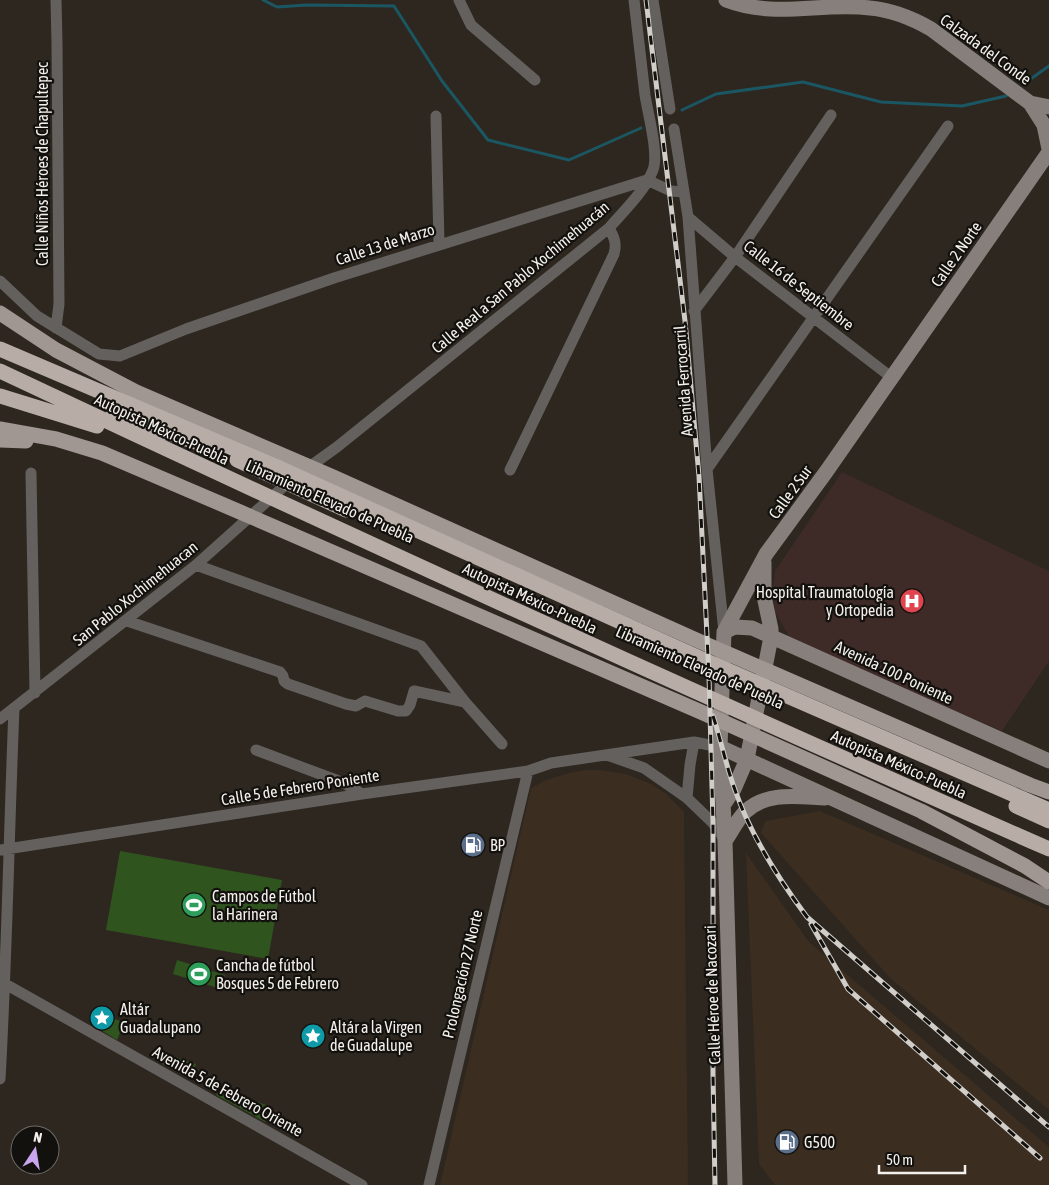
<svg xmlns="http://www.w3.org/2000/svg" width="1049" height="1185" font-family="'Asap Condensed',sans-serif">
<style>
.industrial{fill:#3b2d20}
.medical{fill:#3e2a27}
.green{fill:#30541e}
.lines{fill:none;stroke-linecap:round;stroke-linejoin:round}
.stream{stroke:#1b5763;stroke-width:3}
.street{stroke:#64605d;stroke-width:11}
.secondary{stroke:#867f7b;stroke-width:15}
.primary{stroke:#a09692;stroke-width:15}
.highway{stroke:#b7aca6;stroke-width:15}
.rail-casing{stroke:#d1cdc8;stroke-width:5}
.rail{stroke:#13110e;stroke-width:3;stroke-dasharray:9;stroke-linecap:butt}
.labels{text-anchor:middle;dominant-baseline:central;stroke-width:4.5;stroke-linejoin:round;paint-order:stroke}
.street-label{font-size:16px;fill:#f4f1ec;stroke:#13110e}
.poi-label{font-size:16px;fill:#f4f1ec;stroke:#13110e;text-anchor:start}
</style>
<rect width="100%" height="100%" fill="#2d2720"/>
<path class="industrial" d="M 585,770 L 599,770 L 626,774 L 651,784 L 665,793 L 684,812 L 688,1185 L 440,1185 L 531,788 L 546,780 L 569,773 Z
M 820,811 L 1049,910 L 1049,1110 L 890,978 L 761,833 L 765,821 Z
M 746,853 L 809,942 L 1049,1147 L 1049,1185 L 775,1185 L 759,1164 Z"/>
<path class="medical" d="M 842,472 L 1049,571 L 1049,661 L 1002,731 L 791,640 L 775,612 L 773,589 L 775,571 Z"/>
<path class="green" d="M 120,851 L 282,880 L 268,959 L 106,930 Z
M 177,960 L 225,975 L 221,989 L 173,974 Z
M 101,1013 L 124,1023 L 117,1040 L 96,1027 Z
M 167,1054 L 196,1064 L 192,1078 L 162,1064 Z
M 220,1089 L 266,1105 L 265,1122 L 216,1095 Z"/>
<g class="lines">
<path class="stream" d="M 263,0 L 277,7 L 307,5 L 394,6 L 442,81 L 488,140 L 569,160 L 641,128
M 1025,83 L 1049,66
M 682,110 L 716,94 L 803,82 L 881,102 L 962,106 L 1006,96"/>
<path class="street" d="M 56,0 L 57,43 L 59,304 L 56,328
M 459,0 L 471,25 L 535,80
M 653,0 L 670,109
M 436,116 L 439,244
M 674,129 L 688,217 L 707,469 L 724,632
M 688,217 L 735,257 L 891,377
M 0,281 L 37,316 L 99,354 L 120,356 L 186,329 L 334,278 L 647,180 L 671,191 L 684,192
M 694,311 L 735,257 L 831,115
M 707,469 L 948,126
M 305,470 L 337,447 L 609,228 C 623,212 645,191 653,170 C 659,154 648,114 645,95 C 641,63 638,32 634,0
M 510,470 L 614,254 C 617,243 614,237 609,228
M 31,473 L 35,693
M 196,565 L 421,646 L 465,702
M 127,621 L 280,672 L 283,676 L 284,681 L 288,684 L 346,704 L 356,706 L 365,701 L 398,711 L 406,711 L 410,705 L 414,691 L 465,702 L 502,744
M 0,719 L 196,565 L 292,479
M 256,750 L 344,783 L 362,794
M 607,755 L 644,768 L 687,798 L 713,823 L 725,840
M 687,798 L 690,765 L 694,742
M 0,850 L 362,794 L 528,771 L 551,763 L 694,742 L 720,747
M 0,981 L 362,1185
M 0,1079 C 7,955 9,831 14,708
M 429,1185 L 528,771"/>
<path class="secondary" d="M 726,0 C 776,19 820,2 870,8 C 892,10 912,18 931,29 L 1030,103 L 1049,107
M 1030,103 L 1044,125 L 1049,149
M 724,632 L 735,627 L 752,628 L 1049,761
M 720,747 L 1049,898
M 724,804 L 734,789 L 747,759 L 771,637 L 771,629 L 764,596 L 764,562
M 725,841 C 732,831 737,820 745,812 C 766,791 799,797 825,798
M 735,1185 L 725,841 L 720,747 L 724,632 L 766,554 L 826,472 L 1049,152"/>
<path class="primary" d="M 0,313 L 56,350 L 136,392 L 333,477 L 701,642 L 1030,785 L 1049,792
M 0,429 L 56,439 L 102,453 L 240,512 L 701,712 L 921,811 L 1025,866 L 1049,882
M 0,440 L 26,441"/>
<path class="highway" d="M 0,349 L 277,467 L 700,658 L 1049,810
M 0,371 C 348,535 697,694 1049,849
M 0,396 L 97,426
M 113,415 L 198,443
M 237,460 L 346,510
M 1016,806 L 1049,821"/>
<defs>
<path id="rail" d="M 646,0 L 685,321 L 699,476 L 709,676 L 713,823 L 713,1074 L 715,1185
M 713,716 C 721,740 726,766 735,790 C 751,836 778,878 807,917 L 1049,1127
M 811,924 L 848,989 L 1040,1158"/>
</defs>
<use href="#rail" class="rail-casing"/>
<use href="#rail" class="rail"/>
</g>
<defs>
<symbol id="hospital-disc" viewBox="-11 -11 22 22"><circle r="9.5" fill="#e0444e" stroke="#13110e"/><path d="M-5-5h3v3.5h4V-5h3V5h-3V1.5h-4V5h-3Z" fill="#fff"/></symbol>
<symbol id="fuel-disc" viewBox="-11 -11 22 22"><circle r="9.5" fill="#5c6f8a" stroke="#13110e"/><path d="M-5.5-6h7V0h2V4h1.3V-2.5L3-4.5l.8-.8L6-3V5H2.5V1h-1V6h-7ZM-4.2-4.7v3.2H.2V-4.7Z" fill="#fff"/></symbol>
<symbol id="stadium-disc" viewBox="-11 -11 22 22"><circle r="9.5" fill="#2e9e5b" stroke="#13110e"/><path d="M0-5a6.5 5 0 1 0 0 10a6.5 5 0 1 0 0-10ZM-3.5-1.8h7v3.6h-7Z" fill="#fff"/></symbol>
<symbol id="sight-disc" viewBox="-11 -11 22 22"><circle r="9.5" fill="#0f9aa8" stroke="#13110e"/><path d="M0-6L1.8-2.2L6-1.7L2.9 1.2L3.7 5.4L0 3.3L-3.7 5.4L-2.9 1.2L-6-1.7L-1.8-2.2Z" fill="#fff"/></symbol>
</defs>
<g fill-rule="evenodd">
<use href="#hospital-disc" x="898" y="587" width="28" height="28"/>
<use href="#fuel-disc" x="459" y="831" width="28" height="28"/>
<use href="#stadium-disc" x="180" y="891" width="28" height="28"/>
<use href="#stadium-disc" x="185" y="960" width="28" height="28"/>
<use href="#sight-disc" x="88" y="1004" width="28" height="28"/>
<use href="#sight-disc" x="299" y="1022" width="28" height="28"/>
<use href="#fuel-disc" x="773" y="1128" width="28" height="28"/>
</g>
<g class="labels">
<g class="street-label">
<text transform="translate(986 49) rotate(36)">Calzada del Conde</text>
<text transform="translate(42 164) rotate(-90)">Calle Niños Héroes de Chapultepec</text>
<text transform="translate(385 244) rotate(-18)">Calle 13 de Marzo</text>
<text transform="translate(956 254) rotate(-55)">Calle 2 Norte</text>
<text transform="translate(520 277) rotate(-40)">Calle Real a San Pablo Xochimehuacán</text>
<text transform="translate(799 285) rotate(38)">Calle 16 de Septiembre</text>
<text transform="translate(683 381) rotate(-94)">Avenida Ferrocarril</text>
<text transform="translate(162 429) rotate(25)">Autopista México-Puebla</text>
<text transform="translate(790 492) rotate(-54)">Calle 2 Sur</text>
<text transform="translate(330 501) rotate(24)">Libramiento Elevado de Puebla</text>
<text transform="translate(135 593) rotate(-39)">San Pablo Xochimehuacan</text>
<text transform="translate(530 598) rotate(25)">Autopista México-Puebla</text>
<text transform="translate(700 667) rotate(24)">Libramiento Elevado de Puebla</text>
<text transform="translate(894 672) rotate(25)">Avenida 100 Poniente</text>
<text transform="translate(899 764) rotate(24)">Autopista México-Puebla</text>
<text transform="translate(300 787) rotate(-9)">Calle 5 de Febrero Poniente</text>
<text transform="translate(462 974) rotate(-77)">Prolongación 27 Norte</text>
<text transform="translate(712 995) rotate(-92)">Calle Héroe de Nacozari</text>
<text transform="translate(228 1091) rotate(29)">Avenida 5 de Febrero Oriente</text>
</g>
<g class="poi-label">
<text x="894" y="592" text-anchor="end">Hospital Traumatología<tspan x="894" dy="18">y Ortopedia</tspan></text>
<text x="490" y="845">BP</text>
<text x="212" y="896">Campos de Fútbol<tspan x="212" dy="18">la Harinera</tspan></text>
<text x="216" y="965">Cancha de fútbol<tspan x="216" dy="18">Bosques 5 de Febrero</tspan></text>
<text x="120" y="1009">Altár<tspan x="120" dy="18">Guadalupano</tspan></text>
<text x="330" y="1027">Altár a la Virgen<tspan x="330" dy="18">de Guadalupe</tspan></text>
<text x="804" y="1142">G500</text>
</g>
</g>
<g transform="translate(35 1150) rotate(12)"><circle r="24" fill="#13110e" stroke="#6d6b67"/>
<path d="M0-4L9 19L0 12L-9 19Z" fill="#c9a5ee"/>
<text y="-8" font-size="14" font-weight="bold" text-anchor="middle" fill="#f4f1ec">N</text>
</g>
<path d="M879 1165v8h86v-8" fill="none" stroke="#f4f1ec" stroke-width="2.5"/>
<text x="886" y="1165" font-size="15" fill="#f4f1ec" stroke="#13110e" stroke-width="4" paint-order="stroke">50 m</text>
</svg>
